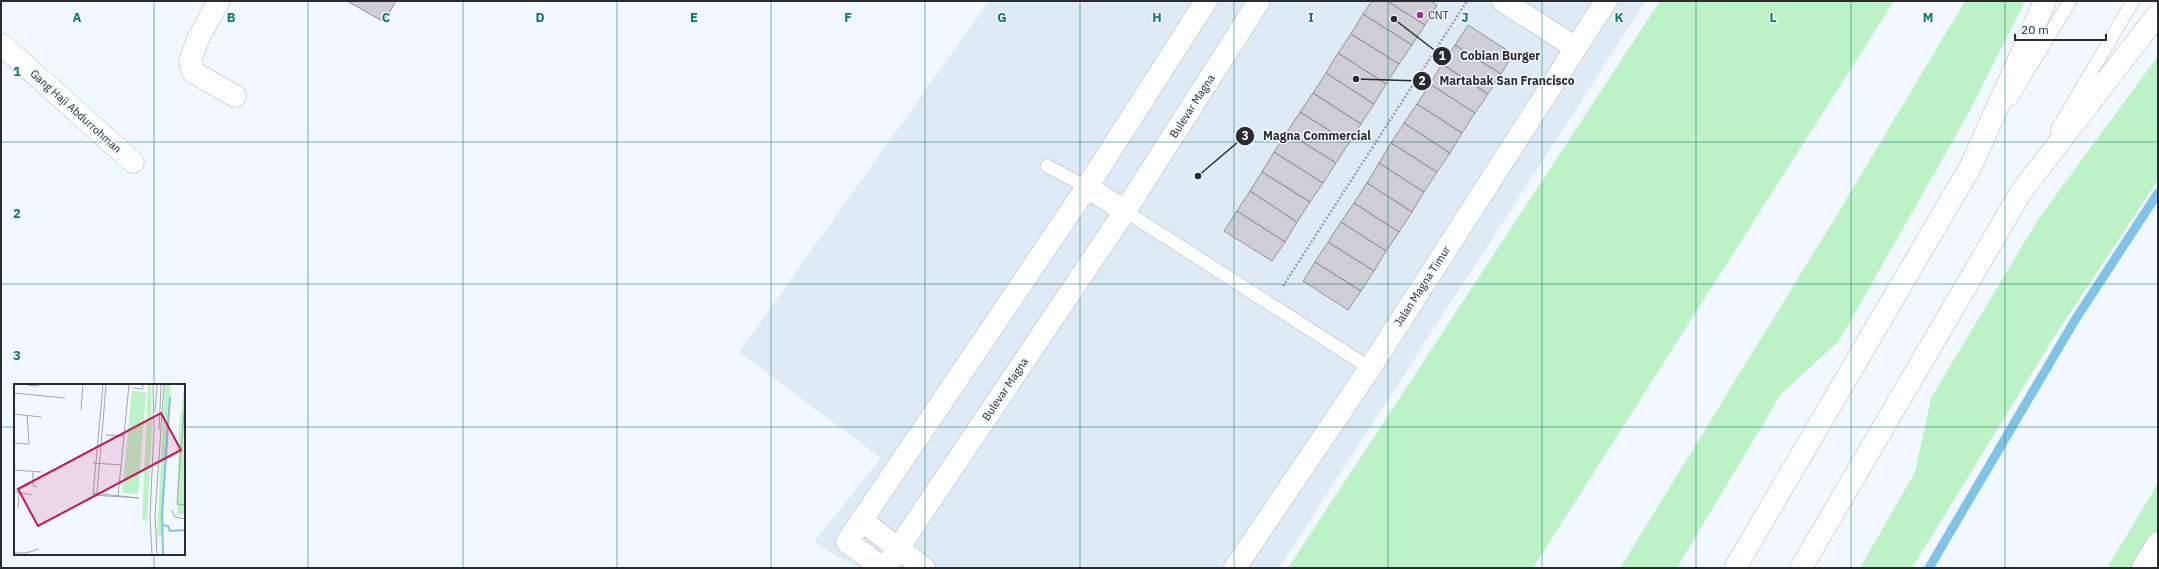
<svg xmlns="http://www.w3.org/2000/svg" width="2159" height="569" font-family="'IBM Plex Sans',sans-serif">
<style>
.built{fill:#deeaf6}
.green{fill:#bcf2c5}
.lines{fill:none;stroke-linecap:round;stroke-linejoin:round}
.stream{stroke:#81c3e6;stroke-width:9}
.building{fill:#cfced6;stroke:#939299}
.lane-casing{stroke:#b0b6bc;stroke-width:14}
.street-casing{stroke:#b0b6bc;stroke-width:23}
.highway-casing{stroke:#b0b6bc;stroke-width:23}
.path{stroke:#9ca0a6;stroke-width:2.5;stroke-dasharray:2 2;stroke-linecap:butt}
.lane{stroke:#fff;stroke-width:13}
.street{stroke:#fff;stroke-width:22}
.highway{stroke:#fff;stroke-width:22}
.grid{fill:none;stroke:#0f766e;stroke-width:1;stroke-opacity:0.55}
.poi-dot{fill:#a02e8a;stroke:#f2f8ff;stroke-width:1.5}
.labels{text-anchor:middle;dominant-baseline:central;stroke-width:3;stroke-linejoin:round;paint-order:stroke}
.poi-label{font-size:11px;fill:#292b2e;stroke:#f2f8ff;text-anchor:start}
.street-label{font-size:11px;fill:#292b2e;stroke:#f2f8ff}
.inset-river{fill:none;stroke:#81c3e6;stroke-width:2}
.inset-road{fill:none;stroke:#a2a6ab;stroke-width:1}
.view{fill:#c2185b;fill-opacity:0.15;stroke:#c2185b;stroke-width:2}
.inset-edge{fill:none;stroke:#292b2e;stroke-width:2}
.grid-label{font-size:13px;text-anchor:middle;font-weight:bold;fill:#0f766e;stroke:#f2f8ff;stroke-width:3;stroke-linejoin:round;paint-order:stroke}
.leader{fill:none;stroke:#292b2e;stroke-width:1.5}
.callout-dot{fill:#292b2e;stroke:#f2f8ff;stroke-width:1.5}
.mark-label{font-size:12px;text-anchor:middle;font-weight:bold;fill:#fff}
.callout-label{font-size:12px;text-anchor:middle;font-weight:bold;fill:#292b2e;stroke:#f2f8ff;stroke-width:3;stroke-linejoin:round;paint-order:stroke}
</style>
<rect width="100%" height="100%" fill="#f2f8ff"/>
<path class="built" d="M 989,1 L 1646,1 L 1279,568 L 857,568 L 814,542 L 881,458 L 739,352 Z"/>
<path class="green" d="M 1660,1 L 1894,1 L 1533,568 L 1288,568 Z
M 1965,1 L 2025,1 L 1968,114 L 1839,341 L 1781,394 L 1677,568 L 1620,568 L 1835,218 Z
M 2158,56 L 2158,180 L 2056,334 L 1912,568 L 1860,568 L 1915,472 L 1931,398 L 2039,218 Z
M 2158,483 L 2158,568 L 2107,568 Z"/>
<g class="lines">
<path class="stream" d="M 1929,568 L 2075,320 L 2158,193"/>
</g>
<path class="building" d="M 347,1 L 396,1 L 384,22 Z
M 1372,1 L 1387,1 L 1425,25 L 1412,45 L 1363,14 Z
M 1387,1 L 1431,1 L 1437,5 L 1425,25 Z
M 1363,14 L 1412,45 L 1399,64 L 1351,34 Z
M 1468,25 L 1513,54 L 1501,74 L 1455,45 Z
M 1351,34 L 1399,64 L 1386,84 L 1338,53 Z
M 1455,45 L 1501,74 L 1488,94 L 1442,64 Z
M 1338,53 L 1386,84 L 1374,104 L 1326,73 Z
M 1442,64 L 1488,94 L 1475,113 L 1430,84 Z
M 1326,73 L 1374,104 L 1361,124 L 1313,93 Z
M 1430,84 L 1475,113 L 1462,133 L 1417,104 Z
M 1313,93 L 1361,124 L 1349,143 L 1300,112 Z
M 1417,104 L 1462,133 L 1450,153 L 1404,123 Z
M 1300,112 L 1349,143 L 1336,163 L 1287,132 Z
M 1404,123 L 1450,153 L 1437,172 L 1391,143 Z
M 1287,132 L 1336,163 L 1323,183 L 1274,152 Z
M 1391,143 L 1437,172 L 1424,192 L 1379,163 Z
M 1274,152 L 1323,183 L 1310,202 L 1262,172 Z
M 1379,163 L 1424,192 L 1412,212 L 1367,183 Z
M 1262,172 L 1310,202 L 1297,222 L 1250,191 Z
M 1367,183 L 1412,212 L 1399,232 L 1354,203 Z
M 1250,191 L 1297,222 L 1285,242 L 1237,211 Z
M 1354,203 L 1399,232 L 1386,251 L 1341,222 Z
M 1237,211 L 1285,242 L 1272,261 L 1224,231 Z
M 1341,222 L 1386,251 L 1374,271 L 1328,242 Z
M 1328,242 L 1374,271 L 1361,291 L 1315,262 Z
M 1315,262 L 1361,291 L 1348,310 L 1303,281 Z"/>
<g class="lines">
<defs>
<path id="lane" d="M 2011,99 L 2070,1
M 2057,130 L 2133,1
M 1047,166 L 1087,187
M 1125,211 L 1370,368"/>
<path id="street" d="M 219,1 L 198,39 L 190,61 L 193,72 L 235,96
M 1503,1 L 1576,48
M 1,44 L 133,162
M 1087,187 L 1125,211
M 861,520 L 924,568
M 883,568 L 847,542 L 1087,187 L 1206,1
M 885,568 L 1125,211 L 1259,1
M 1235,568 L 1370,368 L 1606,1
M 2143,568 L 2158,543"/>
<path id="highway" d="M 1735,568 L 1971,166 L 2045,1
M 1801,568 L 2021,192 L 2158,14"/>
</defs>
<use href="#lane" class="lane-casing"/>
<use href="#street" class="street-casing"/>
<use href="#highway" class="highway-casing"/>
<path class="path" d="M 1283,286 L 1467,1"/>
<use href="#lane" class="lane"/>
<use href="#street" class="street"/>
<use href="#highway" class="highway"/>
</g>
<path class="grid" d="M 154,1 L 154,385M 308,1 L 308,568M 463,1 L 463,568M 617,1 L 617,568M 771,1 L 771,568M 925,1 L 925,568M 1080,1 L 1080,568M 1234,1 L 1234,568M 1388,1 L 1388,568M 1542,1 L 1542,568M 1696,1 L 1696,568M 1851,1 L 1851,568M 2005,1 L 2005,568M 1,142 L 2158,142M 1,284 L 2158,284M 1,427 L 15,427M 184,427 L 2158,427M 154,554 L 154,568"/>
<circle class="poi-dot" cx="1420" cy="15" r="4"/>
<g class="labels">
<g class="poi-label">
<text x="1428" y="15">CNT</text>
</g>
<g class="street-label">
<text transform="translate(1192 106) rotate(-57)">Bulevar Magna</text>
<text transform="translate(76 111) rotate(42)">Gang Haji Abdurrohman</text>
<text transform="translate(1422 286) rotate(-57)">Jalan Magna Timur</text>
<text transform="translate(1005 389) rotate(-56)">Bulevar Magna</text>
</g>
</g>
<g transform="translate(14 384)">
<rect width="171" height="171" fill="#f2f8ff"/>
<path d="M 134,1 L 137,1 L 138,43 L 133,140 L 131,134 L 128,137 ZM 151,1 L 157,1 L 148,151 L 143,153 ZM 170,1 L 171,129 L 163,131 L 165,45 ZM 118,7 L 132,8 L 124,110 L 108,109 Z" fill="#bcf2c5"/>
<path class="inset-river" d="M 149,141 L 154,142 L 156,147 L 171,146M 149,170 L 148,129 L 156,13"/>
<path class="inset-road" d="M 13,1 L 25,2M 119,4 L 128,5 L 129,1M 0,9 L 51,14M 171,14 L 163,120 L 171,121M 67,26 L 69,1M 141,28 L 143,1M 0,30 L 27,33M 145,46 L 147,1M 92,51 L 110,52M 0,59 L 15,60 L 13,31M 79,79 L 108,81M 0,86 L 28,88M 19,87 L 19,102 L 23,103M 0,107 L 18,111M 79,109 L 125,114 L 79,111 L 89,1M 83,110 L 92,1M 104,112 L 115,1M 4,124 L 5,107M 158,126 L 161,133 L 171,135M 0,169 L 12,169 L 25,165M 138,170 L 136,132 L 140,46 L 139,1M 143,170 L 141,132 L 150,1"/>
<path class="view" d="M 147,29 L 167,66 L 24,142 L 4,105 Z"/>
<rect width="171" height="171" class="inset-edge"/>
</g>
<g class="grid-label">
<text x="77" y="22">A</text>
<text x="231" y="22">B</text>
<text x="386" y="22">C</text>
<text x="540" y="22">D</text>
<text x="694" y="22">E</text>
<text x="848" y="22">F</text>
<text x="1002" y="22">G</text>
<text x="1157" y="22">H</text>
<text x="1311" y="22">I</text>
<text x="1465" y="22">J</text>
<text x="1619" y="22">K</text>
<text x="1773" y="22">L</text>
<text x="1928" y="22">M</text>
<text x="17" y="76">1</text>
<text x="17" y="218">2</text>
<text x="17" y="360">3</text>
</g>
<path class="leader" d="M1394 19L1442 56M1356 79L1422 81M1198 176L1245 136"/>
<g class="callout-dot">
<circle cx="1394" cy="19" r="4"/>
<circle cx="1356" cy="79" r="4"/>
<circle cx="1198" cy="176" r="4"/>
<circle cx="1442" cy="56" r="10"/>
<circle cx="1422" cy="81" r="10"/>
<circle cx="1245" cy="136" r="10"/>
</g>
<g class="mark-label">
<text x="1442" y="60">1</text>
<text x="1422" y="85">2</text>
<text x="1245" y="140">3</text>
</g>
<g class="callout-label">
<text x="1500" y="60">Cobian Burger</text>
<text x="1507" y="85">Martabak San Francisco</text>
<text x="1317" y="140">Magna Commercial</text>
</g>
<rect width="2159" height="569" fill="none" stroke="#292b2e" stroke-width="4"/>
<path d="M2015 34v6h91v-6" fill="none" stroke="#292b2e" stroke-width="2"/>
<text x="2021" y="34" font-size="12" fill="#292b2e" stroke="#f2f8ff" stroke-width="3" paint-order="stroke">20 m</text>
</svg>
